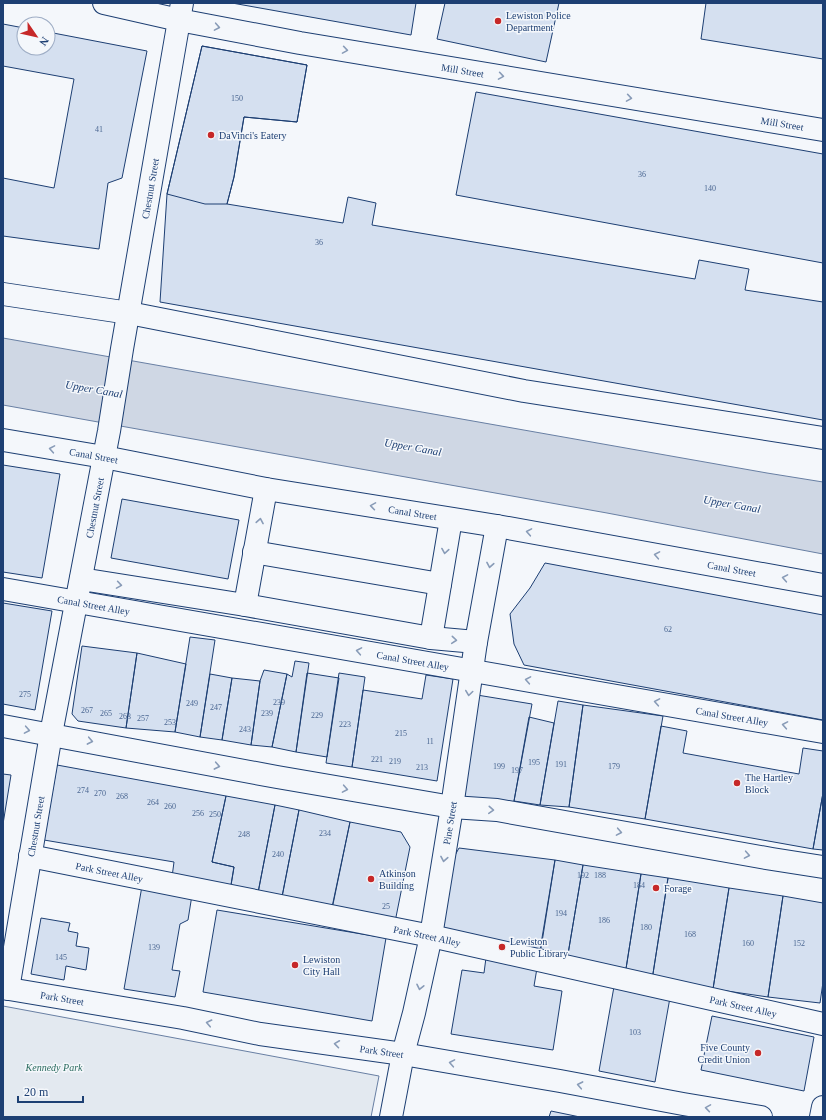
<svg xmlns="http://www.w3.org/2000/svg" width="826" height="1120" font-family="'Times New Roman',serif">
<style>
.green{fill:#e3e9f0;stroke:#687fa3}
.water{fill:#cfd7e4;stroke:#687fa3}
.building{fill:#d5e0f0;stroke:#1d3f73}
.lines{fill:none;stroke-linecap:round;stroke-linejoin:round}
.minor-casing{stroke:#1d3f73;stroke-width:24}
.major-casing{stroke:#1d3f73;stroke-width:24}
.minor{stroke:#f4f7fb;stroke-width:22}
.major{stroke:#f4f7fb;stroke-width:22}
.oneway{stroke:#889bb7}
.poi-dot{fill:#c62828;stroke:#f4f7fb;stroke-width:1.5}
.labels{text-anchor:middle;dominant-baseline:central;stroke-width:3;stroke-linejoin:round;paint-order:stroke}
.number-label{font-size:8px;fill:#4b6792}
.poi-label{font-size:10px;fill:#1d3f73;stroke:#f4f7fb;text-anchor:start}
.street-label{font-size:10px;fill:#1d3f73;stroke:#f4f7fb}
.park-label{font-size:10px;font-style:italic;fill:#2c6c60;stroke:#f4f7fb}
.water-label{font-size:11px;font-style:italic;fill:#1d3f73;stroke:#f4f7fb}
</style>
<rect width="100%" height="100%" fill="#f4f7fb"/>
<path class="green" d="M 3,1006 L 379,1076 L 371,1117 L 3,1117 Z"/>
<path class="water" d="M 3,338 L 767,473 L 823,482 L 823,554 L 607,513 L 3,405 Z"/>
<path class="building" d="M 232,3 L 416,3 L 411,35 Z
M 445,3 L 559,3 L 546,62 L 437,39 Z
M 706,3 L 823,3 L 823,59 L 701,39 Z
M 3,24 L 24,28 L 24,48 L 48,48 L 48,32 L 147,51 L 122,178 L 108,183 L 99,249 L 3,236 L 3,178 L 54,188 L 74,79 L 3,66 Z
M 202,46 L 307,65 L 297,122 L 244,117 L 234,177 L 227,204 L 343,223 L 348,197 L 376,203 L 372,225 L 695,279 L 699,260 L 749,269 L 745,290 L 823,302 L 823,420 L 160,302 L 167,194 Z
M 202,46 L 307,65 L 297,122 L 244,117 L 234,177 L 227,204 L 205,204 L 167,194 Z
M 476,92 L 823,154 L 823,263 L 456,195 Z
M 3,465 L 60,474 L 42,578 L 3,572 Z
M 122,499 L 239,520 L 228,579 L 111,558 Z
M 545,563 L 823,615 L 823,720 L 524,665 L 514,644 L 510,614 L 530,588 Z
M 3,603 L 52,611 L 35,710 L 3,704 Z
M 190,637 L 215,640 L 200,737 L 175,732 Z
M 82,646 L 137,653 L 126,728 L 78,721 L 72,714 Z
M 137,653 L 186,664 L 175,732 L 126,728 Z
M 295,661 L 309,663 L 296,752 L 272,747 L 287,674 L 292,677 Z
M 264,670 L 287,674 L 272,747 L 251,745 L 260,681 Z
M 307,673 L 339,678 L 327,757 L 296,752 Z
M 339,673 L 365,677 L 352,767 L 326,763 Z
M 210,674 L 232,678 L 222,740 L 200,737 Z
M 426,675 L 453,679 L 437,781 L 352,767 L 363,690 L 422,699 Z
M 232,678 L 260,681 L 251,745 L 222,740 Z
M 477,695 L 532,704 L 514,801 L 511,807 L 459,798 Z
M 558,701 L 583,705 L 569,807 L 540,805 Z
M 583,705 L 663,716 L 645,819 L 569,807 Z
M 529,717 L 554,723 L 540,805 L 514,801 Z
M 661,726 L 687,731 L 683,753 L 799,774 L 803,748 L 823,751 L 823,793 L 813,849 L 645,819 Z
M 57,765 L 226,796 L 212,862 L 234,867 L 230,891 L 172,877 L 174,862 L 44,840 Z
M 3,774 L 11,775 L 3,824 Z
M 823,793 L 823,850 L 813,849 Z
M 226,796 L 275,805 L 257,898 L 230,891 L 234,867 L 212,862 Z
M 275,805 L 299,810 L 281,902 L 257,898 Z
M 299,810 L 350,822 L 331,912 L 281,902 Z
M 350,822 L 401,832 L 410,847 L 394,927 L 331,914 Z
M 459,848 L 555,860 L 534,986 L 562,991 L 553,1050 L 451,1034 L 462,970 L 484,973 L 487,950 L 440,944 L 453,859 Z
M 555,860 L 583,865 L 566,966 L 539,961 Z
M 583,865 L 641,874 L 625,975 L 566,966 Z
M 641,874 L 668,878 L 652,980 L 625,975 Z
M 668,878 L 729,888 L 713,989 L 652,980 Z
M 142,886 L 192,895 L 188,920 L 180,924 L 172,970 L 180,971 L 175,997 L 124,989 Z
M 729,888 L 783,896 L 768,997 L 713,989 Z
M 783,896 L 823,903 L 823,982 L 820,1003 L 768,997 Z
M 217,910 L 386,938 L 372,1021 L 203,992 Z
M 41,918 L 70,923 L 68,931 L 78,933 L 76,946 L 89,948 L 86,970 L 66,966 L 64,980 L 31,974 Z
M 615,981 L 671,992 L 655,1082 L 599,1071 Z
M 712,1016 L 814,1037 L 804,1091 L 701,1070 Z
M 551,1111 L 580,1117 L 549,1117 Z"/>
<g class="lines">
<defs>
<g id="minor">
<path id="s1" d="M 104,3 L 179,20 L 300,43 L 823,130"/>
<path d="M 3,294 L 129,313 L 524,391 L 823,438"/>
<path d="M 254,552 L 440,584"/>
<path d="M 81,579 L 245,605 L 431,638 L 476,642"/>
<path id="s2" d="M 3,589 L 823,732"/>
<path d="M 245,605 L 266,489"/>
<path d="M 431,638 L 451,519"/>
<path id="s3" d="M 30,856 L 431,936 L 823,1024"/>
<path id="s4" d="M 3,988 L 183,1018 L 260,1034 L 403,1054 L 560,1081 L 683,1104 L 761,1117"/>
<path id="s5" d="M 8,989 L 51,734 L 109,431 L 122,349 L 182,3"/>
</g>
<g id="major">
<path id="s6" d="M 3,440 L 104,457 L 266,489 L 497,526 L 823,585"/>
<path d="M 3,726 L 277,777 L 452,807 L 497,810 L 772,859 L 823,867"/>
<path id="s7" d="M 391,1117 L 403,1054 L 414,1013 L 431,936 L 452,807 L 476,642 L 497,526"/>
<path d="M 821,1117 L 823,1107"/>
</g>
</defs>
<use href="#minor" class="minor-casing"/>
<use href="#major" class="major-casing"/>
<use href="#minor" class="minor"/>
<use href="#major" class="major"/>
</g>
<defs><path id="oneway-chevron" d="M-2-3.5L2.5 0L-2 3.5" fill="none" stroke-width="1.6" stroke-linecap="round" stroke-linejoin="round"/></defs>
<g class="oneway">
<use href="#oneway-chevron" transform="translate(217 27) rotate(10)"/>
<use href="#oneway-chevron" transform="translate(345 50) rotate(9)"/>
<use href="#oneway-chevron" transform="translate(501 76) rotate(9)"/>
<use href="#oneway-chevron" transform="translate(629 98) rotate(9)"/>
<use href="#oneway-chevron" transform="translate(52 449) rotate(-170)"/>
<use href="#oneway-chevron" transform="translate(373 506) rotate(-171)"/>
<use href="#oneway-chevron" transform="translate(260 521) rotate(-80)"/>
<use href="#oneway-chevron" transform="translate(529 532) rotate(-170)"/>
<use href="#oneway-chevron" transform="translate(445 551) rotate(99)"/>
<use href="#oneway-chevron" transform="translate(657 555) rotate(-170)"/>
<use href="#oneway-chevron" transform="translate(490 565) rotate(100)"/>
<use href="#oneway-chevron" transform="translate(785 578) rotate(-170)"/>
<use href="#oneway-chevron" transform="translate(119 585) rotate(9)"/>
<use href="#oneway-chevron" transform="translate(454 640) rotate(5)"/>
<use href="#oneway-chevron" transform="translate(359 651) rotate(-170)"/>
<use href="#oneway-chevron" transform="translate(528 680) rotate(-170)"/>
<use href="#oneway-chevron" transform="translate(469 693) rotate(98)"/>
<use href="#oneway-chevron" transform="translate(657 702) rotate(-170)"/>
<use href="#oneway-chevron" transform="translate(785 725) rotate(-170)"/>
<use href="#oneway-chevron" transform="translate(27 730) rotate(10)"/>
<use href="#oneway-chevron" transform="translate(90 741) rotate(11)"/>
<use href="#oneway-chevron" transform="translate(217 766) rotate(11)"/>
<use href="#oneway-chevron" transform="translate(345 789) rotate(10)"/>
<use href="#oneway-chevron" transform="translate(491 810) rotate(4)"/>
<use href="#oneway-chevron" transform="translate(619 832) rotate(10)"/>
<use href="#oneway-chevron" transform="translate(747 855) rotate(10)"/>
<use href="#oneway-chevron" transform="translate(444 859) rotate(100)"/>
<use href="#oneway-chevron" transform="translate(420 987) rotate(102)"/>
<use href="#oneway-chevron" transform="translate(209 1023) rotate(-168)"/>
<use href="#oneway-chevron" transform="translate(337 1044) rotate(-172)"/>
<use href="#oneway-chevron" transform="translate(452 1063) rotate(-170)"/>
<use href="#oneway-chevron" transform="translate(580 1085) rotate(-169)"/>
<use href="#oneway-chevron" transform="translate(708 1108) rotate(-171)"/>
</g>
<g class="poi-dot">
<circle cx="498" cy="21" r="4"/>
<circle cx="211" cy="135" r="4"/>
<circle cx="737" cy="783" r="4"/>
<circle cx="371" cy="879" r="4"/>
<circle cx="656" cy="888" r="4"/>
<circle cx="502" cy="947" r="4"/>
<circle cx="295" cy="965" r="4"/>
<circle cx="758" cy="1053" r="4"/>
</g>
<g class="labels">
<g class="number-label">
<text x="237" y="98">150</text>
<text x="99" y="129">41</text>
<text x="642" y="174">36</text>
<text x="710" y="188">140</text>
<text x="319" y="242">36</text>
<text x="668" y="629">62</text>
<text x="25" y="694">275</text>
<text x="279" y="702">239</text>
<text x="192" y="703">249</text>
<text x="216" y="707">247</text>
<text x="87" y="710">267</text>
<text x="106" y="713">265</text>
<text x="267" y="713">239</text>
<text x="317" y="715">229</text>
<text x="125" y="716">263</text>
<text x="143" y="718">257</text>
<text x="170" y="722">253</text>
<text x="345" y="724">223</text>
<text x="245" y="729">243</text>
<text x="401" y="733">215</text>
<text x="430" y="741">11</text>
<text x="377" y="759">221</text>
<text x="395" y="761">219</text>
<text x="534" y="762">195</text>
<text x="561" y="764">191</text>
<text x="499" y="766">199</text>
<text x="614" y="766">179</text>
<text x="422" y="767">213</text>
<text x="517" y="770">197</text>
<text x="83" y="790">274</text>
<text x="100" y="793">270</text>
<text x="122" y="796">268</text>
<text x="153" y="802">264</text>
<text x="170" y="806">260</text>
<text x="198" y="813">256</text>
<text x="215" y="814">250</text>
<text x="325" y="833">234</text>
<text x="244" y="834">248</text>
<text x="278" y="854">240</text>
<text x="583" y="875">192</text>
<text x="600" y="875">188</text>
<text x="639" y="885">184</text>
<text x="386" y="906">25</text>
<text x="561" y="913">194</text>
<text x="604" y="920">186</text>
<text x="646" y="927">180</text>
<text x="690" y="934">168</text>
<text x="748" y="943">160</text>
<text x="799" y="943">152</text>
<text x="154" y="947">139</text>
<text x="61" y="957">145</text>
<text x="635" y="1032">103</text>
</g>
<g class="poi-label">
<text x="506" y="15">Lewiston Police<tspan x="506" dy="12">Department</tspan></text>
<text x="219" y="135">DaVinci's Eatery</text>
<text x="745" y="777">The Hartley<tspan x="745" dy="12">Block</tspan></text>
<text x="379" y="873">Atkinson<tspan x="379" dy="12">Building</tspan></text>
<text x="664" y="888">Forage</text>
<text x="510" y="941">Lewiston<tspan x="510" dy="12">Public Library</tspan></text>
<text x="303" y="959">Lewiston<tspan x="303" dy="12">City Hall</tspan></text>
<text x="750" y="1047" text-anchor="end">Five County<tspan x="750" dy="12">Credit Union</tspan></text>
</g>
<g class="street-label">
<text stroke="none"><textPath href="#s1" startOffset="365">Mill Street</textPath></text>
<text stroke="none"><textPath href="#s1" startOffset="689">Mill Street</textPath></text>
<text stroke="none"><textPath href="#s5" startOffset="813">Chestnut Street</textPath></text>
<text stroke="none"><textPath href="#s6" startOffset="92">Canal Street</textPath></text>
<text stroke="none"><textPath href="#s5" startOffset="489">Chestnut Street</textPath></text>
<text stroke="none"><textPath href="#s6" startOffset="416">Canal Street</textPath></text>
<text stroke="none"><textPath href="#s6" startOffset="740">Canal Street</textPath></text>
<text stroke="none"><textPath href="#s2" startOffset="92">Canal Street Alley</textPath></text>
<text stroke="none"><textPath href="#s2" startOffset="416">Canal Street Alley</textPath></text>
<text stroke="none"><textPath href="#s2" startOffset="740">Canal Street Alley</textPath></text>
<text stroke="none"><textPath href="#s7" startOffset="300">Pine Street</textPath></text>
<text stroke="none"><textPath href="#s5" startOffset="165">Chestnut Street</textPath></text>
<text stroke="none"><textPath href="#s3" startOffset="81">Park Street Alley</textPath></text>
<text stroke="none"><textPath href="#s3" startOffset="405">Park Street Alley</textPath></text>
<text stroke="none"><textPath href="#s4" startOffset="60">Park Street</textPath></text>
<text stroke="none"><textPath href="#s3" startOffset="729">Park Street Alley</textPath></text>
<text stroke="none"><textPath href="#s4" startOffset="384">Park Street</textPath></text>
</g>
<g class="park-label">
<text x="54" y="1067">Kennedy Park</text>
</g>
<g class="water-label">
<text transform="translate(94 389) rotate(10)">Upper Canal</text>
<text transform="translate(413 447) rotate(10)">Upper Canal</text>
<text transform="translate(732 504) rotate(10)">Upper Canal</text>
</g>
</g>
<rect width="826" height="1120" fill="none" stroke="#1d3f73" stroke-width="8"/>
<g transform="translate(36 36) rotate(124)"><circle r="19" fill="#f4f7fb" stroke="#9eadc5"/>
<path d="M0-3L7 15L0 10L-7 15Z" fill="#c62828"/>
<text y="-6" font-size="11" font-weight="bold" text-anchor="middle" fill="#1d3f73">N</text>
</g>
<path d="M18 1096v6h65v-6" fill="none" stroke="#1d3f73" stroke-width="2"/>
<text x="24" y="1096" font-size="12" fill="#1d3f73" stroke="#f4f7fb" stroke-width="3" paint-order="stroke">20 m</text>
</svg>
